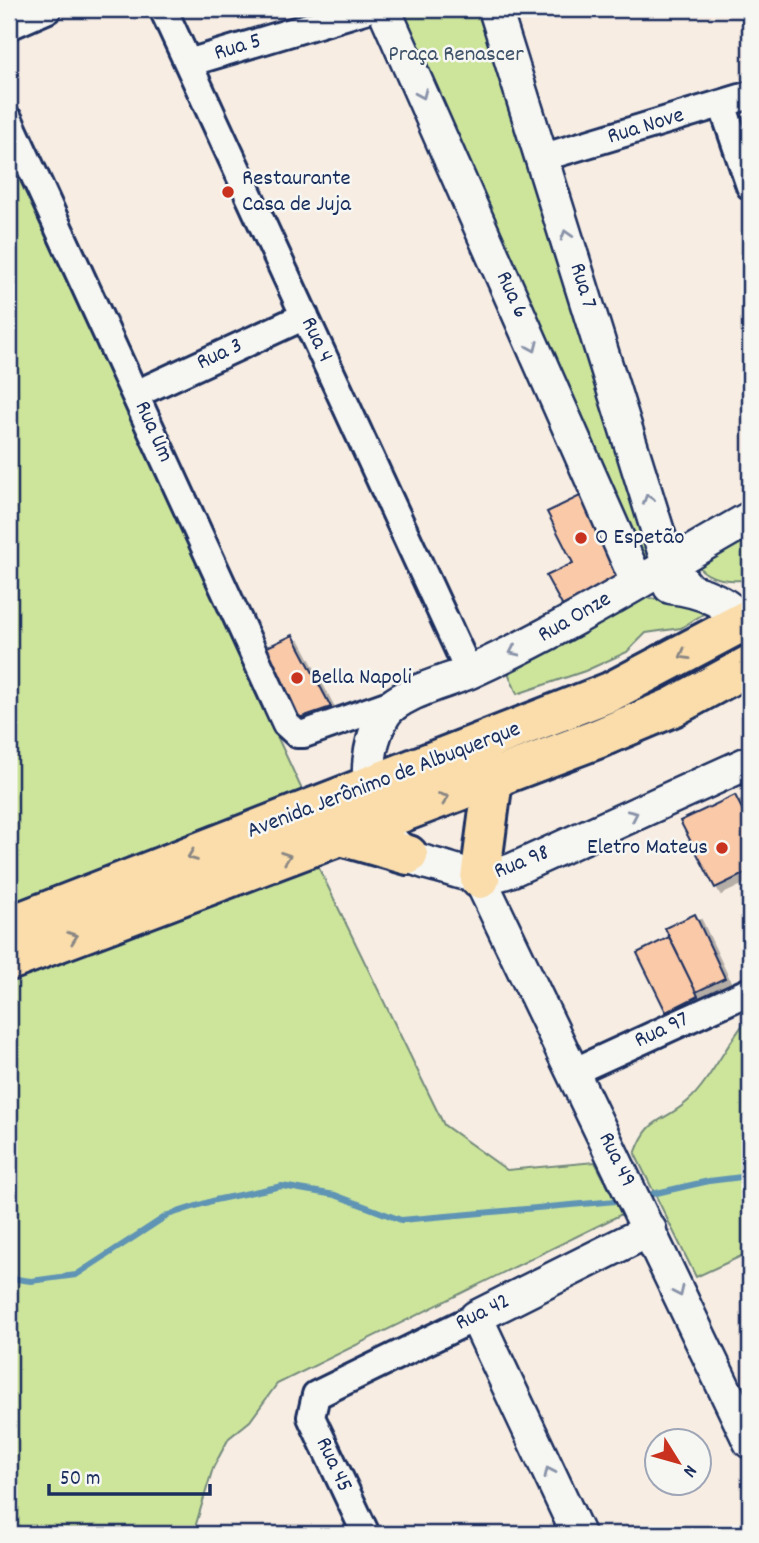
<svg xmlns="http://www.w3.org/2000/svg" width="759" height="1543" font-family="Dekko,sans-serif">
<style>
.green{fill:#cde59b;stroke:#748a7c;stroke-width:2}
.lines{fill:none;stroke-linecap:round;stroke-linejoin:round}
.stream{stroke:#5f94b4;stroke-width:6}
.building{fill:#f9c9a8;stroke:#1b2f5e;stroke-width:2;filter:url(#shadow)}
.minor-casing{stroke:#1b2f5e;stroke-width:32}
.tertiary-casing{stroke:#1b2f5e;stroke-width:37}
.primary-casing{stroke:#1b2f5e;stroke-width:44}
.minor{stroke:#f6f6f2;stroke-width:26}
.tertiary{stroke:#f6f6f2;stroke-width:32}
.primary{stroke:#faddab;stroke-width:38}
.oneway{stroke:#8892a8}
.oneway2{stroke:#8a8684}
.poi-dot{fill:#c8321e;stroke:#f6f6f2;stroke-width:2.5}
.labels{text-anchor:middle;dominant-baseline:central;stroke-width:5;stroke-linejoin:round;paint-order:stroke}
.street-label{font-size:23px;fill:#1b2f5e;stroke:#f6f6f2}
.park-label{font-size:23px;fill:#3f536a;stroke:#f6f6f2}
.poi-label{font-size:23px;fill:#1b2f5e;stroke:#f6f6f2;text-anchor:start}
</style>
<defs>
<filter id="shadow"><feDropShadow dx="6" dy="6" stdDeviation="0" flood-color="#0004"/></filter>
</defs>
<rect width="100%" height="100%" fill="#f7ede3"/>
<filter id="ink" filterUnits="userSpaceOnUse"><feTurbulence type="fractalNoise" baseFrequency=".0143" numOctaves="2"/><feDisplacementMap in="SourceGraphic" scale="14" xChannelSelector="R" yChannelSelector="G"/><feConvolveMatrix kernelMatrix="1 2 1 2 8 2 1 2 1" color-interpolation-filters="sRGB"/></filter>
<g filter="url(#ink)">
<path class="green" d="M 398,9 L 486,9 L 654,557 L 644,563 Z
M 9,157 L 302,790 L 9,904 Z
M 750,526 L 750,580 C 732,581 709,581 698,566 Z
M 639,597 L 698,604 L 708,611 L 681,628 L 646,633 L 627,652 L 585,671 L 517,694 L 507,670 L 531,660 Z
M 314,858 L 444,1125 L 507,1170 L 595,1162 L 622,1214 L 277,1384 L 250,1421 L 229,1438 L 213,1468 L 193,1534 L 9,1534 L 9,973 Z
M 750,1016 L 750,1252 L 696,1277 L 635,1154 C 649,1115 662,1124 688,1101 C 709,1083 729,1039 750,1016 Z"/>
<g class="lines">
<path class="stream" d="M 652,1194 L 709,1181 L 750,1176
M 9,1278 L 31,1281 L 76,1275 L 168,1215 L 215,1200 L 282,1186 L 335,1195 L 401,1220 L 616,1201"/>
</g>
<path class="building" d="M 580,496 L 623,576 L 563,607 L 546,576 L 573,563 L 547,512 Z
M 293,635 L 331,707 L 299,718 L 265,648 Z
M 735,795 L 750,825 L 750,871 L 715,888 L 680,821 Z
M 695,914 L 725,978 L 696,992 L 665,928 Z
M 669,937 L 698,996 L 666,1012 L 637,953 Z"/>
<g class="lines">
<defs>
<path id="minor" d="M 163,9 L 469,672
M 9,26 L 48,9
M 188,63 L 368,9
M 722,104 L 750,186
M 9,120 L 286,724 L 297,734 L 304,734 L 392,703
M 541,158 L 750,95
M 136,394 L 305,316
M 573,1072 L 750,991
M 366,1534 L 311,1417 L 316,1395 L 476,1317"/>
<path id="tertiary" d="M 384,9 L 637,582
M 495,9 L 668,564 L 689,589
M 750,518 C 658,570 569,627 472,671 C 448,682 397,693 384,715 C 359,756 364,825 406,854 C 418,862 433,864 446,868 C 474,877 483,881 512,870 L 750,762
M 670,587 C 703,591 731,602 750,631
M 480,879 L 750,1442
M 578,1534 L 476,1317 L 650,1230"/>
<path id="primary" d="M 341,836 L 408,855
M 480,879 L 493,779
M 9,926 L 610,692 L 750,618
M 9,961 L 597,739 L 673,707 L 750,665"/>
</defs>
<use href="#minor" class="minor-casing"/>
<use href="#tertiary" class="tertiary-casing"/>
<use href="#primary" class="primary-casing"/>
<use href="#minor" class="minor"/>
<use href="#tertiary" class="tertiary"/>
<use href="#primary" class="primary"/>
</g>
<defs><path id="oneway-chevron" d="M-2-3.5L2.5 0L-2 3.5" fill="none" stroke-width="1.6" stroke-linecap="round" stroke-linejoin="round" transform="scale(1.75)"/></defs>
<g class="oneway">
<use href="#oneway-chevron" transform="translate(422 94) rotate(66)"/>
<use href="#oneway-chevron" transform="translate(566 235) rotate(-107)"/>
<use href="#oneway-chevron" transform="translate(533 347) rotate(66)"/>
<use href="#oneway-chevron" transform="translate(648 499) rotate(-107)"/>
<use href="#oneway-chevron" transform="translate(514 651) rotate(155)"/>
<use href="#oneway-chevron" transform="translate(633 815) rotate(-25)"/>
<use href="#oneway-chevron" transform="translate(679 1292) rotate(65)"/>
<use href="#oneway-chevron" transform="translate(549 1472) rotate(-115)"/>
</g>
<g class="oneway2">
<use href="#oneway-chevron" transform="translate(684 655) rotate(151)"/>
<use href="#oneway-chevron" transform="translate(444 798) rotate(-21)"/>
<use href="#oneway-chevron" transform="translate(192 856) rotate(159)"/>
<use href="#oneway-chevron" transform="translate(286 857) rotate(-20)"/>
<use href="#oneway-chevron" transform="translate(73 937) rotate(-20)"/>
</g>
</g>
<g class="poi-dot">
<circle cx="228" cy="192" r="7"/>
<circle cx="581" cy="538" r="7"/>
<circle cx="297" cy="678" r="7"/>
<circle cx="722" cy="848" r="7"/>
</g>
<g class="labels">
<g class="street-label">
<text transform="translate(238 48) rotate(-17)">Rua 5</text>
<text transform="translate(646 127) rotate(-17)">Rua Nove</text>
<text transform="translate(582 286) rotate(73)">Rua 7</text>
<text transform="translate(511 295) rotate(66)">Rua 6</text>
<text transform="translate(316 340) rotate(65)">Rua 4</text>
<text transform="translate(220 355) rotate(-25)">Rua 3</text>
<text transform="translate(153 432) rotate(66)">Rua Um</text>
<text transform="translate(575 618) rotate(-30)">Rua Onze</text>
<text transform="translate(384 781) rotate(-21)">Avenida Jerônimo de Albuquerque</text>
<text transform="translate(522 863) rotate(-22)">Rua 98</text>
<text transform="translate(662 1031) rotate(-25)">Rua 97</text>
<text transform="translate(616 1160) rotate(64)">Rua 49</text>
<text transform="translate(483 1313) rotate(-26)">Rua 42</text>
<text transform="translate(333 1465) rotate(65)">Rua 45</text>
</g>
<g class="park-label">
<text x="456" y="55">Praça Renascer</text>
</g>
<g class="poi-label">
<text x="242" y="179">Restaurante<tspan x="242" dy="26">Casa de Juja</tspan></text>
<text x="595" y="538">O Espetão</text>
<text x="311" y="678">Bella Napoli</text>
<text x="708" y="848" text-anchor="end">Eletro Mateus</text>
</g>
</g>
<rect width="759" height="1543" fill="none" stroke="#f6f6f2" stroke-width="35"/>
<rect x="18" y="18" width="724" height="1508" fill="none" stroke="#1b2f5e" stroke-width="2.5" filter="url(#ink)"/>
<g transform="translate(678 1462) rotate(127)"><circle r="33" fill="#f6f6f2" stroke="#9ea6b7" stroke-width="2"/>
<path d="M0-5L12 26L0 18L-12 26Z" fill="#c8321e"/>
<text y="-10" font-size="19" font-weight="bold" text-anchor="middle" fill="#1b2f5e">N</text>
</g>
<path d="M49 1484v10h161v-10" fill="none" stroke="#1b2f5e" stroke-width="3.5"/>
<text x="60" y="1484" font-size="21" fill="#1b2f5e" stroke="#f6f6f2" stroke-width="5" paint-order="stroke">50 m</text>
</svg>
